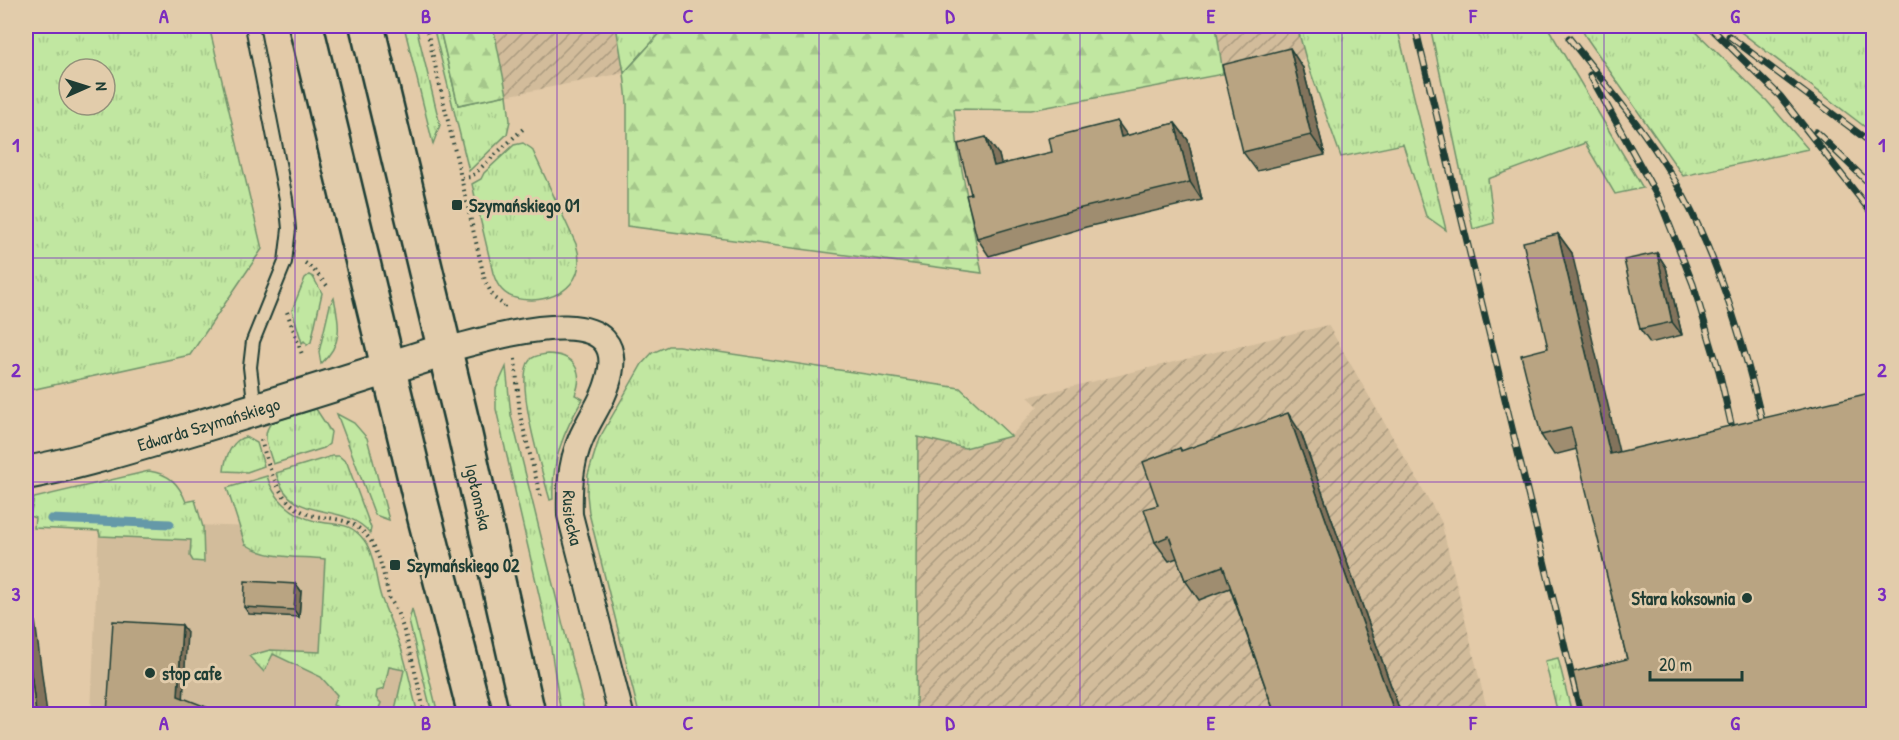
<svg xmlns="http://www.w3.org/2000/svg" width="1899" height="740" font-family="'Patrick Hand',sans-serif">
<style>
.built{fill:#d2bc9b}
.industrial{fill:url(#industrial-furrows)}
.grass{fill:url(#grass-tufts);stroke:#70926a;stroke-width:1.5;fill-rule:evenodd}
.forest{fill:url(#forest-firs);stroke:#70926a;stroke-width:1.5}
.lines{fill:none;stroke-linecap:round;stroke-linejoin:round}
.stream{stroke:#6599a8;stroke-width:9}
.service-casing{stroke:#1f3d34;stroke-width:16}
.minor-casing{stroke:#1f3d34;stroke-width:28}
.tertiary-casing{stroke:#1f3d34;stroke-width:36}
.primary-casing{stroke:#1f3d34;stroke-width:38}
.path{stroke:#1f3d34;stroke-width:4;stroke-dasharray:1.5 4.5;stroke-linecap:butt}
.service{stroke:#e2ccab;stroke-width:12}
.minor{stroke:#e2ccab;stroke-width:24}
.tertiary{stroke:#e2ccab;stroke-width:32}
.primary{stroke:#e2ccab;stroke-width:33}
.rail-casing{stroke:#1f3d34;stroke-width:7}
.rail{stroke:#e2ccab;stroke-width:4.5;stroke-dasharray:14;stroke-linecap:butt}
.wall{fill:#9f8d70;stroke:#1f3d34;stroke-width:1.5}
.shaded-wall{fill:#82735b;stroke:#1f3d34;stroke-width:1.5}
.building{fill:#b9a482;stroke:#1f3d34;stroke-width:1.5}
.grid{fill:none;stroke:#7b2cbf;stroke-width:1.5;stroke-opacity:0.55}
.poi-dot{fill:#1f3d34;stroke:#e2ccab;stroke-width:2}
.labels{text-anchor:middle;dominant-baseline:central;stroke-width:6;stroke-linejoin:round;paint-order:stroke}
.poi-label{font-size:18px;font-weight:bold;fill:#1f3d34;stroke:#e2ccab;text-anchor:start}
.street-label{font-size:18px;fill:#1f3d34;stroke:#e2ccab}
.neatline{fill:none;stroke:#7b2cbf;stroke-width:2}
.grid-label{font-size:20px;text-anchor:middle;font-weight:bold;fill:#7b2cbf}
</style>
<defs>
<pattern id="industrial-furrows" width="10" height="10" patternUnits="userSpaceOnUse" patternTransform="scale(1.5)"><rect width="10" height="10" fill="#d2bc9b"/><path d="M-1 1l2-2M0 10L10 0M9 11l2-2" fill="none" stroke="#aa9a7f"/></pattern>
<pattern id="grass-tufts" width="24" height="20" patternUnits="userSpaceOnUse" patternTransform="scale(1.5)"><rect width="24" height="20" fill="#c1e7a1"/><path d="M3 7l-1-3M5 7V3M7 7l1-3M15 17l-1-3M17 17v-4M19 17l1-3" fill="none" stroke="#a5c78b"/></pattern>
<pattern id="forest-firs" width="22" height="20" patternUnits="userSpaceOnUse" patternTransform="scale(1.5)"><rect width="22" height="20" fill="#c1e7a1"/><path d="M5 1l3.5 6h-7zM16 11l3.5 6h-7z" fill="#a5c78b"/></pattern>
</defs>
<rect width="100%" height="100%" fill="#e3caa8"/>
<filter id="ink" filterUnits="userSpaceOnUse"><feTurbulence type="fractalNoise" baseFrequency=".0167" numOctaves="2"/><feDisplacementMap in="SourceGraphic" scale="12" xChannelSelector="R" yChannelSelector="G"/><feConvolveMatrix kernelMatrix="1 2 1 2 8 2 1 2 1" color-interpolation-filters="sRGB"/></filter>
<g filter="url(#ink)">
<path class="built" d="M 99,522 L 345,530 L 405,668 L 414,714 L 91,714 Z"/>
<path class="industrial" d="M 439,26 L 1297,26 L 1306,59 L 1031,110 L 627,102 L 624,73 L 458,105 Z
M 1328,325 L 1441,521 L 1488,714 L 916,714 L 918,436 L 965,448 L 1011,436 L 1038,406 L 1028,397 Z"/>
<path class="grass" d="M 26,26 L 209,26 L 262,249 L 190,355 L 26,391 ZM 69,69 L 105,69 L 105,105 L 69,105 Z
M 404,26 L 416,26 L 440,125 L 433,144 Z
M 433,26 L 439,26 L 458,105 L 507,95 L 510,121 L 507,134 L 469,171 Z
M 616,26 L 749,26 L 664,29 L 624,73 Z
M 1297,26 L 1397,26 L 1446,230 L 1426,216 L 1403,144 L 1341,157 L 1306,59 Z
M 1430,26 L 1547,26 L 1643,188 L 1615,194 L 1585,143 L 1488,179 L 1494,223 L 1473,229 Z
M 1580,26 L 1690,26 L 1767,101 L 1808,149 L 1683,176 L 1586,37 Z
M 1733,26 L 1873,26 L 1873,129 L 1869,130 Z
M 523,143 L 532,149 L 576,244 C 587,278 565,298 532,300 C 522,300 509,298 502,290 C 497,285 495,279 493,273 L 472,184 L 481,179 L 484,173 L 514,145 Z
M 309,275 L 313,277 L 322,293 L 311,342 L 307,345 L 307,344 L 304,341 L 302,343 L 292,310 L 305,278 Z
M 334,298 C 340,326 343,343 321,364 L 319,352 L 330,305 Z
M 668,346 L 678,346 L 960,388 L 1011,436 L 965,448 L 918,437 L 916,714 L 639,714 L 589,513 L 587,494 L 588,475 L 599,439 L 642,364 L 652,353 Z
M 547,354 C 573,354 585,370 575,395 L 583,399 C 564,430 551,462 553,499 L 550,500 C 543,475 513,379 530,360 C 534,355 541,355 547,354 Z
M 506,367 L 511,415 L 585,714 L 561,714 L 550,642 L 496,409 L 496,389 Z
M 316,409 L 331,432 L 329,444 L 324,448 L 273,464 C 269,449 260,435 272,422 Z
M 337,414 L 354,423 L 367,438 L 389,520 L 375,515 Z
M 246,437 L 257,443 L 264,466 L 247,472 L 224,471 C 225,458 232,439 246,437 Z
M 332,456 L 339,456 L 347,463 L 371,528 L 370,533 C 341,499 291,526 276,473 Z
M 149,471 C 170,474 179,484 186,502 L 195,500 L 203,527 L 204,562 L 193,561 L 190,556 L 191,540 L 100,536 L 99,531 L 34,528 L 35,518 L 30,516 L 34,498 Z
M 267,476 C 273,498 292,515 315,521 C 335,526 349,520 364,540 C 375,555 375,579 381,597 C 387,614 395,631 401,648 C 408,669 412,692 418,714 L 394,714 L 404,670 L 389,667 L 384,689 L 377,691 L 376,698 L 381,703 L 378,711 L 372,710 L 371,714 L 352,714 L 333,705 L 337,695 L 321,677 L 273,654 L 264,672 L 249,656 L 270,650 L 320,652 L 325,559 C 299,556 269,560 245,544 L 227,488 Z
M 412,609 L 438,714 L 432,714 L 409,621 Z
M 1558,658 L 1572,714 L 1558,714 L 1545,661 Z"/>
<path class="forest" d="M 439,26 L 493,26 L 507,95 L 458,105 Z
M 749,26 L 1216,26 L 1223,74 L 1031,110 L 954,109 L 958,150 L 982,273 L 627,226 L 627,102 L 624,73 L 664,29 Z"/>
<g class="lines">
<path class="stream" d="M 51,519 L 170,524"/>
<defs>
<path id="service" d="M 252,26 L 286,199 L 289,229 L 285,262 L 253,341 L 250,367 L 255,409"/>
<g id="minor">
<path id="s1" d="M 445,350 C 487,340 639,289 607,385 C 603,399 594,412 587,426 C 571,455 569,482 570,515 L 621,714"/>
</g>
<g id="tertiary">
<path id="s2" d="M 26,473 C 75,464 123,449 171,435 C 263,408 354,379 445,350"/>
</g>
<g id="primary">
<path d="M 306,26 L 419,495 L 475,714"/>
<path id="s3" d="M 367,26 L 463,426 L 528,714"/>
</g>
</defs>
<use href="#service" class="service-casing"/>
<use href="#minor" class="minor-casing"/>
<use href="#tertiary" class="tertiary-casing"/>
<use href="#primary" class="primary-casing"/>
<path class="path" d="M 426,26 L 485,281 L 494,298 L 504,305 L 504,308
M 462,178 L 471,177 L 524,128
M 305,263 L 312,268 L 329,288
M 287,312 L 303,357
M 515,359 L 520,415 L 541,498
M 261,440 C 271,474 280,512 321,517 C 339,519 354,521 367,536 C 381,552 384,579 390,600 C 404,615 419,690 425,714"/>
<use href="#service" class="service"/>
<use href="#minor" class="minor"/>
<use href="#tertiary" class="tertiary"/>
<use href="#primary" class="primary"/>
<defs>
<path id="rail" d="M 1415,26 L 1581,714
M 1709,26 L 1780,96 L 1874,216
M 1729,36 L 1874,145
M 1569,38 C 1609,89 1653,139 1684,197 C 1723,271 1746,352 1765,433
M 1590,75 L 1660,201 L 1693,284 L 1719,371 L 1735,441
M 1816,132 L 1874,188"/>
</defs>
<use href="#rail" class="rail-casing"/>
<use href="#rail" class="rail"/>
</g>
<path class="wall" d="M 1303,68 L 1325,155 L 1257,171 L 1243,152 Z
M 1175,123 L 1188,140 L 1202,200 L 1086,227 L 989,256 L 977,238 L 971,194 L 999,155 L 1001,165 L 1127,136 Z
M 1558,234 L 1572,253 L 1627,659 L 1577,449 L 1554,455 L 1541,435 Z
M 1657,253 L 1666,267 L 1682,335 L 1650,343 L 1640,329 Z
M 1301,433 L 1401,714 L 1275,714 L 1230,588 L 1199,600 L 1185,580 L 1177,558 L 1169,561 L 1155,542 L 1158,505 L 1180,448 L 1182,451 Z
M 296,584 L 301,591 L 299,617 L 249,614 L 244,607 Z"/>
<path class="shaded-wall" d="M 1290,48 L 1303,68 L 1325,155 L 1311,135 Z
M 1117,121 L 1130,139 L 1121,137 Z
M 1175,123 L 1188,140 L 1202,200 L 1190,182 Z
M 986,137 L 999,155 L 1006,184 L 994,166 Z
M 1558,234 L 1572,253 L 1624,473 L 1610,454 Z
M 1657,253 L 1666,267 L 1682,335 L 1672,322 Z
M 1288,413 L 1301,433 L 1401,714 L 1395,714 Z
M 296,584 L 301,591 L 299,617 L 294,610 Z
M 26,594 L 33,605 L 47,714 L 36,714 L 26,632 Z
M 182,625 L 187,632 L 183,703 L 178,696 Z"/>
<path class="building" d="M 1290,48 L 1311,135 L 1243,152 L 1222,65 Z
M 1117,121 L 1121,137 L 1175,123 L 1190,182 L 1073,210 L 977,238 L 966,195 L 971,194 L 958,144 L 986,137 L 994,166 L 1052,152 L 1049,138 Z
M 1558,234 L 1610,454 L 1874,392 L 1874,714 L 1583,714 L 1573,672 L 1627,659 L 1571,428 L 1541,435 L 1521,355 L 1548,348 L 1523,242 Z
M 1657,253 L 1672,322 L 1640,329 L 1624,260 Z
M 1288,413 L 1395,714 L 1275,714 L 1223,566 L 1185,580 L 1169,536 L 1155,542 L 1144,509 L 1158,505 L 1143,462 L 1180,448 L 1181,451 Z
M 245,581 L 296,584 L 294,610 L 244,607 Z
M 113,621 L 182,625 L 178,696 L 224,714 L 107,714 Z
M 26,632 L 36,714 L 26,714 Z"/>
</g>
<path class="grid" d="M 295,26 L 295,714M 557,26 L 557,714M 819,26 L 819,714M 1080,26 L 1080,714M 1342,26 L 1342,714M 1604,26 L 1604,714M 26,258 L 1874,258M 26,482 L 1874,482"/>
<g class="poi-dot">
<rect x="451" y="199" width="12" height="12" rx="3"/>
<rect x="389" y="559" width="12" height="12" rx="3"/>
<circle cx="1747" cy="598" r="6"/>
<circle cx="150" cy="673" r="6"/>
</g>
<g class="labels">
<g class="poi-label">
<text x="469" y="205">Szymańskiego 01</text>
<text x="407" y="565">Szymańskiego 02</text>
<text x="1735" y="598" text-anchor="end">Stara koksownia</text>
<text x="162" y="673">stop cafe</text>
</g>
<g class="street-label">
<text stroke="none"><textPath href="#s2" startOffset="189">Edwarda Szymańskiego</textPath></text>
<text stroke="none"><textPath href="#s3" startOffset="484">Igołomska</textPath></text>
<text stroke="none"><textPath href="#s1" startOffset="352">Rusiecka</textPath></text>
</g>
</g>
<rect width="1899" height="740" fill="none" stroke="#e2ccab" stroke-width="66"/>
<g transform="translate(87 87) rotate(87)"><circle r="28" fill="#e2ccab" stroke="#94937b" stroke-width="1.5"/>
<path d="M0-4.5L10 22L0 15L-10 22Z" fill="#1f3d34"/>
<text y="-9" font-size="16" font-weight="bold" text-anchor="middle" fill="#1f3d34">N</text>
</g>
<path d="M1650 671v9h92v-9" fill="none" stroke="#1f3d34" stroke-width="3"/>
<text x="1659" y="671" font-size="18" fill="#1f3d34" stroke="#e2ccab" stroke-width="4.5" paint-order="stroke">20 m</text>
<rect x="33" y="33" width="1833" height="674" class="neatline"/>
<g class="grid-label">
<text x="164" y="23">A</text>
<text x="426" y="23">B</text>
<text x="688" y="23">C</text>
<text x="950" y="23">D</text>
<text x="1211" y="23">E</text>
<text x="1473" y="23">F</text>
<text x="1735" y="23">G</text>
<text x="16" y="152">1</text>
<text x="1882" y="152">1</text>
<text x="16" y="377">2</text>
<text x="1882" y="377">2</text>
<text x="16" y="601">3</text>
<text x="1882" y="601">3</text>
<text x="164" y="730">A</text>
<text x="426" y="730">B</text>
<text x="688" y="730">C</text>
<text x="950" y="730">D</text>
<text x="1211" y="730">E</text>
<text x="1473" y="730">F</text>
<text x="1735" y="730">G</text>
</g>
</svg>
